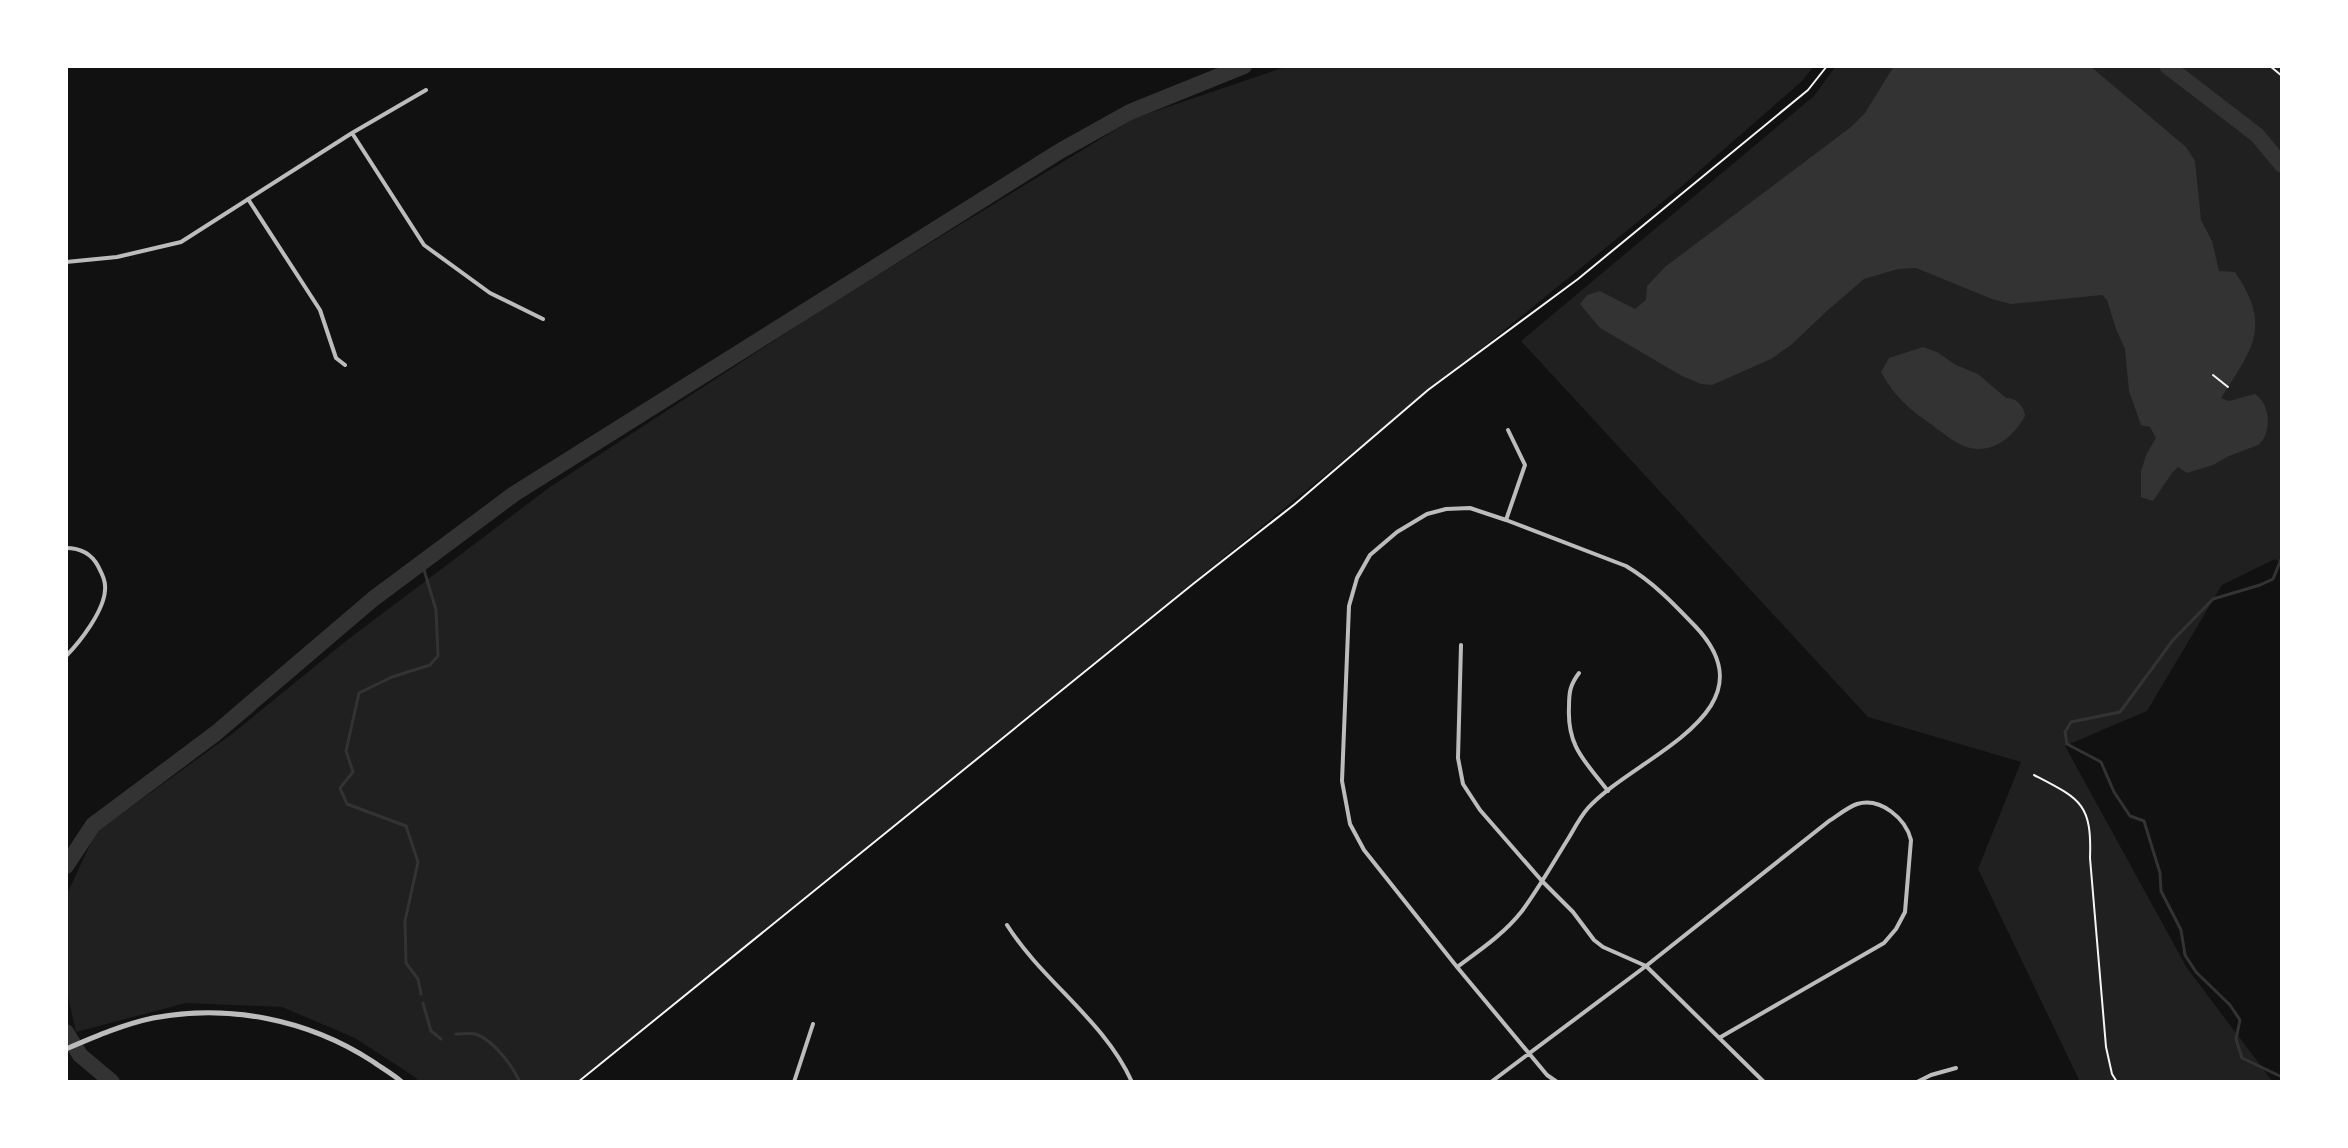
<svg xmlns="http://www.w3.org/2000/svg" width="2348" height="1148" font-family="'IBM Plex Serif',serif">
<style>
.green{fill:#202020}
.water{fill:#333}
.lines{fill:none;stroke-linecap:round;stroke-linejoin:round}
.stream{stroke:#333;stroke-width:3}
.river{stroke:#333;stroke-width:16}
.path{stroke:#f5f5f5;stroke-width:2}
.minor{stroke:#bcbcbc;stroke-width:4}
.tertiary{stroke:#bcbcbc;stroke-width:5}
</style>
<rect width="100%" height="100%" fill="#111"/>
<path class="green" d="M 1288,66 L 1814,66 L 1801,82 L 1682,186 L 576,1082 L 419,1082 L 415,1077 L 355,1038 L 282,1007 L 186,1003 L 76,1032 L 66,988 L 66,896 L 96,832 L 232,734 L 346,641 L 550,487 L 835,301 L 1135,118 Z
M 1836,66 L 2162,66 L 2274,157 L 2257,135 L 2167,66 L 2282,66 L 2282,564 L 2275,559 L 2222,585 L 2147,711 L 2065,746 L 2187,968 L 2273,1082 L 2080,1082 L 1978,869 L 2021,762 L 1868,717 L 1521,341 L 1814,96 Z"/>
<path class="water" d="M 1894,66 L 2090,66 L 2186,147 L 2195,161 L 2201,220 L 2212,241 L 2219,271 L 2235,272 C 2272,326 2253,348 2221,398 L 2229,401 L 2255,394 C 2270,403 2273,433 2258,445 L 2229,456 L 2213,465 L 2187,473 L 2178,467 L 2172,473 L 2153,501 L 2141,497 L 2141,472 L 2146,455 L 2156,438 L 2150,427 L 2141,425 L 2129,391 L 2125,349 L 2116,329 L 2107,300 L 2102,295 L 2011,304 L 1992,299 L 1916,268 L 1898,269 L 1864,279 L 1828,310 L 1791,345 L 1771,359 L 1712,385 L 1701,384 L 1682,376 L 1600,328 L 1580,304 L 1587,295 L 1600,291 L 1635,309 L 1646,300 L 1647,286 L 1665,267 L 1851,127 L 1865,113 Z
M 1923,347 L 1937,352 L 1956,365 L 1978,374 L 2006,398 C 2016,397 2024,406 2025,416 C 2014,436 1995,453 1970,448 C 1957,445 1943,433 1932,425 C 1910,410 1893,395 1881,372 L 1889,358 Z"/>
<g class="lines">
<path class="stream" d="M 2282,557 L 2273,579 L 2260,585 L 2213,599 L 2173,640 L 2120,712 L 2071,722 L 2065,732 L 2067,744 L 2101,762 L 2114,792 L 2130,816 L 2144,821 L 2160,873 L 2161,891 L 2181,930 L 2185,955 L 2196,972 L 2230,1005 L 2240,1020 L 2236,1039 L 2242,1058 L 2282,1077
M 421,994 L 418,979 L 406,963 L 405,921 L 418,862 L 406,826 L 347,804 L 340,788 L 353,772 L 346,751 L 359,693 L 392,677 L 430,665 L 438,656 L 436,610 L 422,563
M 423,1003 L 431,1031 L 441,1039
M 456,1034 C 462,1034 471,1033 476,1034 C 494,1041 512,1065 520,1082"/>
<path class="river" d="M 2167,66 L 2257,135 L 2282,165
M 66,866 L 93,825 L 216,733 L 373,599 L 514,494 L 1060,151 L 1130,112 L 1244,66
M 66,1032 L 80,1055 L 112,1082"/>
<path class="path" d="M 2270,66 L 2282,76
M 2213,375 L 2228,387
M 2034,775 C 2080,799 2092,803 2090,858 L 2106,1047 L 2112,1074 L 2117,1082
M 578,1082 L 1193,584 L 1295,504 L 1428,390 L 1578,279 L 1808,90 L 1827,66"/>
<path class="minor" d="M 352,133 L 424,245 L 490,293 L 543,319
M 248,199 L 320,310 L 336,358 L 345,365
M 66,262 L 117,257 L 181,242 L 352,133 L 426,90
M 1506,520 L 1525,465 L 1508,430
M 66,548 C 80,548 91,553 98,566 C 102,574 106,581 105,590 C 104,611 80,642 66,656
M 1461,645 L 1458,758 L 1463,784 L 1480,810 L 1542,881 L 1573,912 L 1594,940 L 1603,947 L 1646,966 L 1764,1082
M 1579,673 C 1570,685 1569,692 1569,707 C 1567,747 1585,761 1608,791
M 1007,925 C 1043,982 1104,1020 1132,1082
M 1457,967 C 1480,950 1504,934 1522,911 C 1539,888 1553,863 1568,839 C 1574,829 1580,817 1588,808 C 1635,756 1777,712 1695,626 C 1673,603 1653,582 1626,566 L 1506,520 L 1470,508 L 1446,509 L 1427,514 L 1397,532 L 1370,555 L 1357,578 L 1349,606 L 1342,781 L 1350,824 L 1364,850 L 1457,967 L 1547,1075 L 1557,1082
M 794,1082 L 813,1024
M 1491,1082 L 1646,966 L 1829,821 C 1837,816 1848,807 1857,804 C 1881,797 1906,819 1911,840 L 1905,912 L 1896,929 L 1884,943 L 1719,1038
M 1917,1082 L 1931,1075 L 1956,1068"/>
<path class="tertiary" d="M 66,1049 C 94,1037 124,1024 153,1018 C 229,1004 307,1019 372,1061 C 382,1068 393,1074 402,1082"/>
</g>
<rect width="2348" height="1148" fill="none" stroke="#ffffff" stroke-width="136"/>
</svg>
